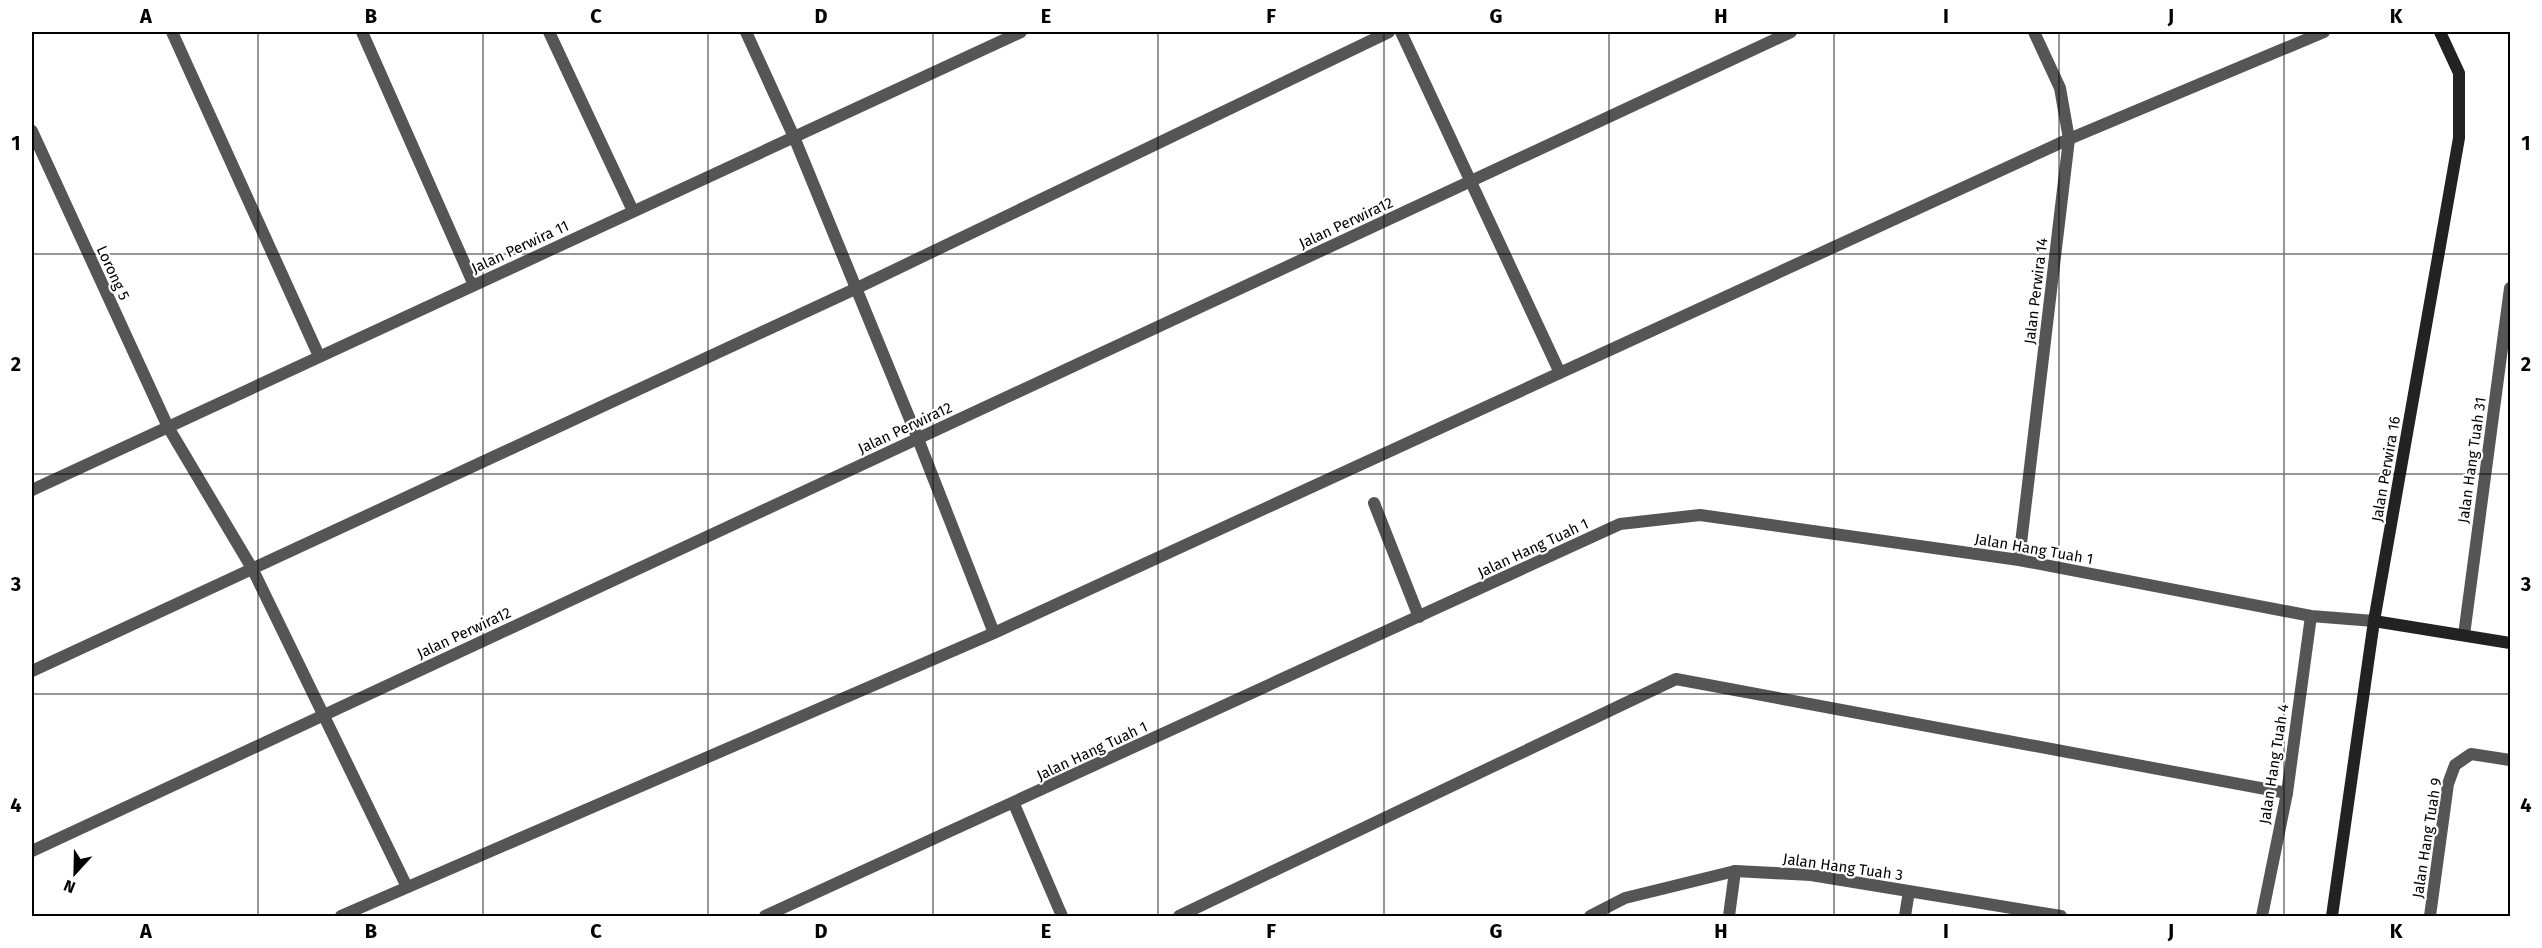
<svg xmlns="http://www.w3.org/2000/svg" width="2542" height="948" font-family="'Fira Sans',sans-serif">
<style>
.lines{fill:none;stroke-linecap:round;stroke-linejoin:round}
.lane{stroke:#555;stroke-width:12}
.street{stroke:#555;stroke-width:12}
.secondary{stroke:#222;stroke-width:12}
.grid{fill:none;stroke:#000;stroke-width:1.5;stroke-opacity:0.55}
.labels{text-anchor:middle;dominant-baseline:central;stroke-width:4.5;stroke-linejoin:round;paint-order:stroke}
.street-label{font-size:15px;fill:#000;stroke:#fff}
.neatline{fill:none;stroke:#000;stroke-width:2}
.grid-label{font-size:20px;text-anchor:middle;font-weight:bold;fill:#000}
</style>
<rect width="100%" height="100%" fill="#fff"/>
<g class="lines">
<path class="lane" d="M 172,32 L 319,356
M 549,32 L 633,211
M 1401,32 L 1560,373
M 168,427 L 253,570 L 407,887
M 918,439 L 994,633
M 1374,503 L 1419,617
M 32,671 L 855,289 L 1389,32
M 341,916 L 994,633 L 2069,139 L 2324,32
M 1179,916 L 1676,679 L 2287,793
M 1729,916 L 1735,871"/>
<path class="street" d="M 362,32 L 474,285
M 746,32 L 794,137 L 918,439
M 32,131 L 168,427
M 32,490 L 1021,32
M 2019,560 L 2069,139 L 2060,88 L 2034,32
M 2464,635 L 2510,288
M 1014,804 L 1062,916
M 32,851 L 1791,32
M 765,916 L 1620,524 L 1700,515 L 2019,560 L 2311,616 L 2374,621
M 1590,916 L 1625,898 L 1735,871 L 1811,875 L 2061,916
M 1905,916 L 1909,891
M 2262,916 L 2287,793 L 2311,616
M 2430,916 L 2448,784 L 2455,765 L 2471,754 L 2510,760"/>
<path class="secondary" d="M 2374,621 L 2510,643
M 2332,916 L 2374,621 L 2459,138 L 2459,73 L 2440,32"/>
</g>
<path class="grid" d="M 258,32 L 258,916M 483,32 L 483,916M 708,32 L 708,916M 933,32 L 933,916M 1158,32 L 1158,916M 1384,32 L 1384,916M 1609,32 L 1609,916M 1834,32 L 1834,916M 2059,32 L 2059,916M 2284,32 L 2284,916M 32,254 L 2510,254M 32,474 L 2510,474M 32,694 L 2510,694"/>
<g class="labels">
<g class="street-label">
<text transform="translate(1346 223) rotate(-25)">Jalan Perwira12</text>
<text transform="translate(520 247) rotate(-25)">Jalan Perwira 11</text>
<text transform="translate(113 273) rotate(65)">Lorong 5</text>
<text transform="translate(2036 291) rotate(-83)">Jalan Perwira 14</text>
<text transform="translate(905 428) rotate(-25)">Jalan Perwira12</text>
<text transform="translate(2472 460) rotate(-82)">Jalan Hang Tuah 31</text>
<text transform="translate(2386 469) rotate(-80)">Jalan Perwira 16</text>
<text transform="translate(1533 548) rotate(-25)">Jalan Hang Tuah 1</text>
<text transform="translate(2034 549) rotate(10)">Jalan Hang Tuah 1</text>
<text transform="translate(464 633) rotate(-25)">Jalan Perwira12</text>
<text transform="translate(1092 751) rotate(-25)">Jalan Hang Tuah 1</text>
<text transform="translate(2274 764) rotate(-81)">Jalan Hang Tuah 4</text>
<text transform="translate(2427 838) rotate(-81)">Jalan Hang Tuah 9</text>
<text transform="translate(1843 867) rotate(8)">Jalan Hang Tuah 3</text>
</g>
</g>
<rect width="2542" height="948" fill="none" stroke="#ffffff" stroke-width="66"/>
<g transform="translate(75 873) rotate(202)" stroke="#ffffff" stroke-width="4.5" paint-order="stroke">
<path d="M0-4.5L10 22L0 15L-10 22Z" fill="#000000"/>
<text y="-9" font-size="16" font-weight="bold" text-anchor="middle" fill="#000000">N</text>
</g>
<rect x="33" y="33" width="2476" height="882" class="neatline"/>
<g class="grid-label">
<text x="146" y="23">A</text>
<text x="371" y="23">B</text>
<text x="596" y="23">C</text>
<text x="821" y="23">D</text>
<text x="1046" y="23">E</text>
<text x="1271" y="23">F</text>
<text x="1496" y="23">G</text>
<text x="1721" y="23">H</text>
<text x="1946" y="23">I</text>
<text x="2171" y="23">J</text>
<text x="2396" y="23">K</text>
<text x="16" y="150">1</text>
<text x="2526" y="150">1</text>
<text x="16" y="371">2</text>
<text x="2526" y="371">2</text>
<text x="16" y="591">3</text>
<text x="2526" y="591">3</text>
<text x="16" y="812">4</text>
<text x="2526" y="812">4</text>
<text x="146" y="938">A</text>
<text x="371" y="938">B</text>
<text x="596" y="938">C</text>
<text x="821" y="938">D</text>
<text x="1046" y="938">E</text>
<text x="1271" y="938">F</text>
<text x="1496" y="938">G</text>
<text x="1721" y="938">H</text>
<text x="1946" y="938">I</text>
<text x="2171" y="938">J</text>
<text x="2396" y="938">K</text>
</g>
</svg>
